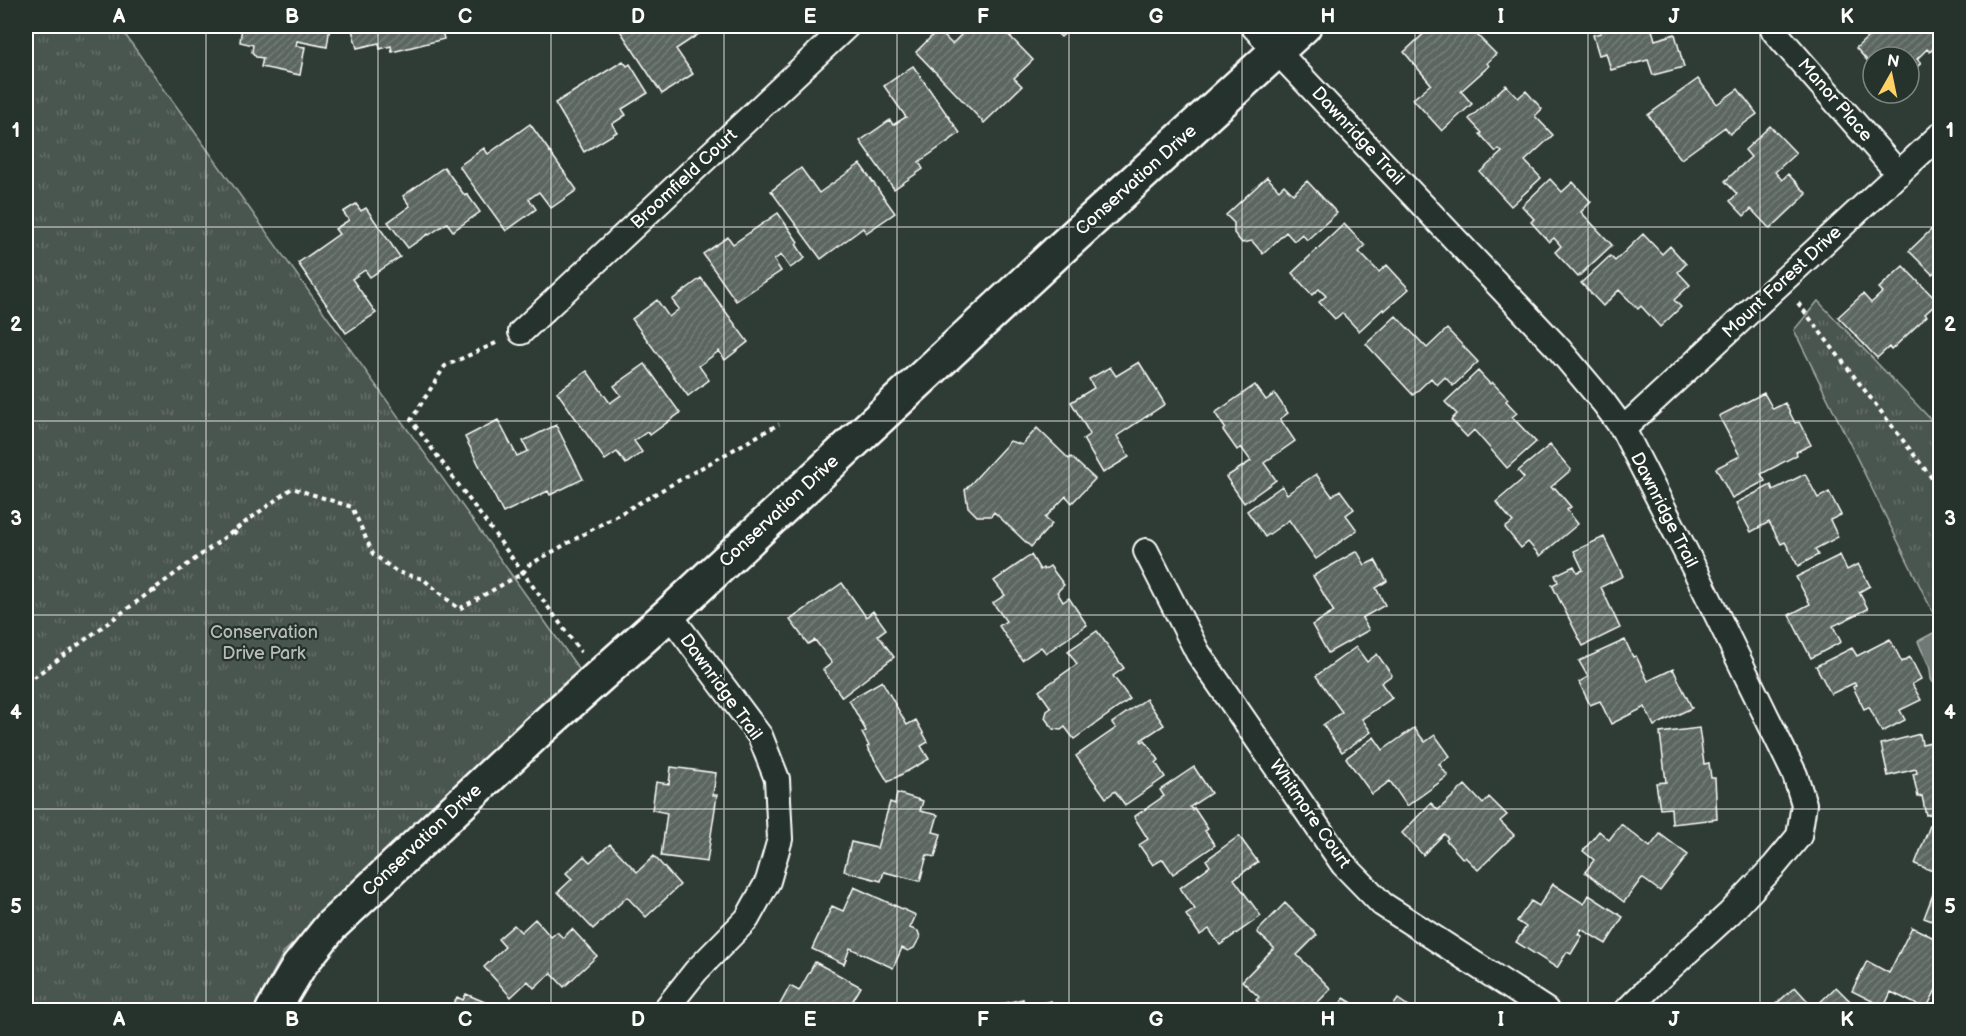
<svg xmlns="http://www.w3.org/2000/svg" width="1966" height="1036" font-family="'Balsamiq Sans',sans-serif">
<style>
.park{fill:url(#park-tufts);stroke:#a4aaa7;stroke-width:1.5}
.water{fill:#707975;stroke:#a9afac;stroke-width:1.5}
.building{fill:url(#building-hatch);stroke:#fff;stroke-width:1.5}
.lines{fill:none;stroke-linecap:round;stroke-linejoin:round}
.street-casing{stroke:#fff;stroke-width:28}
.secondary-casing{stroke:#fff;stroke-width:38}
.path{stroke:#fff;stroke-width:4;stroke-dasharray:4.5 4.5;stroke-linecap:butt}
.street{stroke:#26332d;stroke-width:24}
.secondary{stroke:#26332d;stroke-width:33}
.grid{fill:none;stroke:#fff;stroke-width:1.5;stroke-opacity:0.55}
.labels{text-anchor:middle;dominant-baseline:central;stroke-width:4.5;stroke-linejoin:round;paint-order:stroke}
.street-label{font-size:18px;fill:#fff;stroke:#26332d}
.park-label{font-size:18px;fill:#b7bbb9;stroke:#26332d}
.neatline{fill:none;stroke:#fff;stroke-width:2}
.grid-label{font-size:20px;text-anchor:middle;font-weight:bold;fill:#fff}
</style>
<defs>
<pattern id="park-tufts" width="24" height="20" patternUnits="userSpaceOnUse" patternTransform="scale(1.5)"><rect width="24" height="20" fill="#4a544f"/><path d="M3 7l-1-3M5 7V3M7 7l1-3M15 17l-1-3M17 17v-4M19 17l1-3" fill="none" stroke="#656e69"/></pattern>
<pattern id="building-hatch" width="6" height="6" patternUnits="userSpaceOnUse" patternTransform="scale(1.5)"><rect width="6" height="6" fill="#5b6661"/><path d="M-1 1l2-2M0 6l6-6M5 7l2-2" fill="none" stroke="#747d79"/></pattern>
</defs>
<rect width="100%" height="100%" fill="#2f3b35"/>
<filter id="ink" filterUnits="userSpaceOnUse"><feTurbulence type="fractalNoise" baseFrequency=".0167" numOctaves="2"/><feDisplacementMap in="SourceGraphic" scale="12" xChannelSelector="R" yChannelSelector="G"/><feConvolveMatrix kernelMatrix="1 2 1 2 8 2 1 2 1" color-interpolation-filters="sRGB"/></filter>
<g filter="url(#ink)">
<path class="park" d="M 26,26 L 119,26 L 581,672 L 284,952 L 253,1010 L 26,1010 Z
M 1818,301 L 1940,429 L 1940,627 L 1794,330 Z"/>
<path class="water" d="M 1937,631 L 1940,635 L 1940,686 C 1926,681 1933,676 1929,666 C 1926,658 1921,650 1918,641 Z"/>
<path class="building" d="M 242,26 L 330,26 L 327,47 L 297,41 L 296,46 L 305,47 L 300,75 L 261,67 L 263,58 L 256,57 L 252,52 L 253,45 L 240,42 Z
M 351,26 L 441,26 L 444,39 L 392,52 L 391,46 L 380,49 L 379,43 L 357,48 Z
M 617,26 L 711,26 L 676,49 L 693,74 L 662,94 Z
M 954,26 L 1000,26 L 1033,60 L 1014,78 L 1022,86 L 984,123 L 916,52 L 938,30 L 952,44 L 961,35 L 952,27 Z
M 1050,26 L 1073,26 L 1061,37 Z
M 1432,26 L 1451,26 L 1454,29 L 1457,26 L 1468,26 L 1496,54 L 1487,63 L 1489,66 L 1461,91 L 1472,104 L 1442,131 L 1413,99 L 1431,84 L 1404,52 Z
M 1599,26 L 1651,26 L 1655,40 L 1675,34 L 1684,67 L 1653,75 L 1648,60 L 1611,70 L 1606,53 L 1599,55 L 1593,35 L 1601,33 Z
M 1880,26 L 1940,26 L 1940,42 L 1930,52 L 1927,49 L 1917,59 L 1921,63 L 1909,75 L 1909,57 L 1873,57 L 1873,67 L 1856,48 Z
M 623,61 L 627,66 L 630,64 L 648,93 L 622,109 L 626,115 L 612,124 L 617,132 L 584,152 L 555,103 Z
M 913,66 L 960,133 L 919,162 L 923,169 L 894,189 L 860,141 L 890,120 L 893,125 L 906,117 L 884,86 Z
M 1698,79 L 1717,104 L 1738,89 L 1757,114 L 1730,134 L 1725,127 L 1681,159 L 1648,115 Z
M 1506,85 L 1518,98 L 1526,91 L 1542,109 L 1535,116 L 1553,135 L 1525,161 L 1541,178 L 1511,206 L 1480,172 L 1502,152 L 1499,149 L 1496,152 L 1480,134 L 1482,133 L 1469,119 Z
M 530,124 L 577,190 L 551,208 L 539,192 L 529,199 L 536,209 L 506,231 L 459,166 L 484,148 L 488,154 Z
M 1770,126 L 1796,153 L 1775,172 L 1782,180 L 1788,174 L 1807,194 L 1770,229 L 1751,209 L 1744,216 L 1730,201 L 1737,194 L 1725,181 L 1751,157 L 1745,150 Z
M 860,164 L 895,213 L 866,233 L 863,228 L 821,259 L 771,191 L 801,168 L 819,193 Z
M 444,167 L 465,196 L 467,194 L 480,212 L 453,231 L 447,223 L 429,235 L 428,234 L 408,248 L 388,222 L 410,206 L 403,196 Z
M 1267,177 L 1279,190 L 1284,185 L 1293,194 L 1307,181 L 1337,213 L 1307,240 L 1302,234 L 1294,241 L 1286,232 L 1263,254 L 1252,241 L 1242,243 L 1234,233 L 1234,223 L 1226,215 Z
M 1550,179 L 1562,192 L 1573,182 L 1591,202 L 1581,212 L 1612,245 L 1578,277 L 1555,252 L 1561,246 L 1554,238 L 1549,242 L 1531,222 L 1534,219 L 1522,206 Z
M 356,204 L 361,211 L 366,208 L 400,257 L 370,277 L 365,270 L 352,279 L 376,313 L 346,333 L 298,263 L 339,234 L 335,229 L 349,220 L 343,212 Z
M 778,213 L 798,242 L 796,244 L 805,258 L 790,268 L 781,255 L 774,260 L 781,271 L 736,301 L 703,254 L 728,237 L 733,244 Z
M 1344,224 L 1365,246 L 1359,252 L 1379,272 L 1387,265 L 1409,289 L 1384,311 L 1383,309 L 1359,331 L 1342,313 L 1335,319 L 1319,302 L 1326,296 L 1319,289 L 1312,295 L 1292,273 Z
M 1932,229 L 1940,237 L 1940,268 L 1932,274 L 1909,251 Z
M 1643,234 L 1662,254 L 1670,246 L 1686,264 L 1678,272 L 1690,285 L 1674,300 L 1681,307 L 1660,327 L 1641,306 L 1638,309 L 1619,290 L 1603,306 L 1581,283 L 1610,256 L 1615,261 Z
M 1903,266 L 1938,302 L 1925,314 L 1927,316 L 1891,350 L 1889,347 L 1877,358 L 1838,317 L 1863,294 L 1871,303 L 1883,292 L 1879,288 Z
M 701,278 L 748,342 L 725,360 L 719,351 L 699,366 L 709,380 L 688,396 L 632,319 L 657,300 L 669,317 L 679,309 L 672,300 Z
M 1396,316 L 1427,348 L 1447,329 L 1478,362 L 1453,386 L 1445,377 L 1437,385 L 1431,378 L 1413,395 L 1366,344 Z
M 1139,362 L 1165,404 L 1117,436 L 1129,457 L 1103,473 L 1083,439 L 1090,434 L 1071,402 L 1094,388 L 1089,379 L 1110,367 L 1116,376 Z
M 645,364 L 680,413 L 650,435 L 647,432 L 634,441 L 642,452 L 626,464 L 617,452 L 605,460 L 557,392 L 587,371 L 610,403 L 621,395 L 614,386 Z
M 1478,371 L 1490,384 L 1492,382 L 1508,399 L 1506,401 L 1517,413 L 1512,417 L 1536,442 L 1507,468 L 1474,430 L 1467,437 L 1451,420 L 1457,414 L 1445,402 Z
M 1255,385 L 1266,400 L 1275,394 L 1288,413 L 1280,419 L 1295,441 L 1264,463 L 1276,480 L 1244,503 L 1226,477 L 1251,461 L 1241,447 L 1237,450 L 1223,430 L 1225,428 L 1215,413 Z
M 1764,393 L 1773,409 L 1785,403 L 1795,423 L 1799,422 L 1811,445 L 1796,452 L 1797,455 L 1761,474 L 1765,481 L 1732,498 L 1716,468 L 1740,456 L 1719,416 Z
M 498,420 L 517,456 L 528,451 L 523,441 L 556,425 L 583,479 L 550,495 L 548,491 L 503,513 L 465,437 Z
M 1037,428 L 1069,459 L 1071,457 L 1095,479 L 1072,503 L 1066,496 L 1045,518 L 1052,524 L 1031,547 L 994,512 L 991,516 L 977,516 L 968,507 L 965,490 L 1010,441 L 1022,445 Z
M 1550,445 L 1571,470 L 1551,487 L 1553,489 L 1555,488 L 1571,507 L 1567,510 L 1578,524 L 1540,556 L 1528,542 L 1521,548 L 1505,528 L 1513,522 L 1496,502 L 1524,478 L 1518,471 Z
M 1316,474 L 1332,496 L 1340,490 L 1354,509 L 1346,515 L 1357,530 L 1316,559 L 1289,520 L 1265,537 L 1247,511 L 1282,486 L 1287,494 Z
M 1805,474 L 1818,498 L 1829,492 L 1841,515 L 1830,520 L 1838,537 L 1815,549 L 1818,555 L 1798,566 L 1785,542 L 1781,544 L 1769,522 L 1751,532 L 1736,503 L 1771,485 L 1773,490 Z
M 1604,537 L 1623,576 L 1601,587 L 1620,628 L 1583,646 L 1552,585 L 1558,582 L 1555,575 L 1574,566 L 1577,572 L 1583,570 L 1574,551 Z
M 1357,551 L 1365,565 L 1375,560 L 1387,581 L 1376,588 L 1385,605 L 1362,618 L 1369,630 L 1328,653 L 1312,625 L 1334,612 L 1313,576 Z
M 1031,555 L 1040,570 L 1043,568 L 1044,570 L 1050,566 L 1064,585 L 1057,592 L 1063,602 L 1069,598 L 1087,625 L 1046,653 L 1041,647 L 1022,660 L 999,626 L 1006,621 L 993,603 L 1005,595 L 994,581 Z
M 1840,555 L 1847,570 L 1858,564 L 1870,586 L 1859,592 L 1868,609 L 1833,626 L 1841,642 L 1811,658 L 1789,615 L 1810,604 L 1796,577 Z
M 842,583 L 866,617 L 873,611 L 886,629 L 878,635 L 894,657 L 842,697 L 823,670 L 832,663 L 815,640 L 808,644 L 790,620 Z
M 1097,631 L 1124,668 L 1113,676 L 1130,699 L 1074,739 L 1065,727 L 1061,730 L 1053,729 L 1045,718 L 1047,711 L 1051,708 L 1039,691 L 1077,664 L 1068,651 Z
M 1890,639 L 1902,662 L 1910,657 L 1921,679 L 1912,684 L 1921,700 L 1900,710 L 1905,720 L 1882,732 L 1869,707 L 1864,709 L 1853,687 L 1856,685 L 1854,683 L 1831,694 L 1816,666 L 1852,648 L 1857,656 Z
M 1625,640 L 1633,657 L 1636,656 L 1648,681 L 1673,669 L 1692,708 L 1654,726 L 1645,707 L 1611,724 L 1600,701 L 1590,705 L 1579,682 L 1588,677 L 1579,661 Z
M 1356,647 L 1367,662 L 1377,654 L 1392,675 L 1381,683 L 1392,698 L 1362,719 L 1371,732 L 1342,752 L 1323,725 L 1342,712 L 1316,676 Z
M 882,681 L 907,725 L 916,720 L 928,742 L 921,746 L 929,759 L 888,782 L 867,747 L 869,746 L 862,733 L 866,731 L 849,700 Z
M 1146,699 L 1164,725 L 1141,740 L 1142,742 L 1145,740 L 1159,760 L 1156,763 L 1165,777 L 1125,805 L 1115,791 L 1106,798 L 1076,756 L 1116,728 L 1112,723 Z
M 1414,728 L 1425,742 L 1435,735 L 1450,756 L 1439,764 L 1448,776 L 1407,806 L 1390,781 L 1372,794 L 1346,758 L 1374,737 L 1383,750 Z
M 1699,728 L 1704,764 L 1709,763 L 1711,778 L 1715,778 L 1717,819 L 1672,824 L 1671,808 L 1660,809 L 1656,783 L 1666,782 L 1660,733 Z
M 1920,734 L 1922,744 L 1940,740 L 1940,812 L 1926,815 L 1922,796 L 1918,797 L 1913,774 L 1917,773 L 1916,769 L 1888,776 L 1881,744 Z
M 671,767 L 716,773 L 713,795 L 717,795 L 707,862 L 661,856 L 667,813 L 652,810 L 656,782 L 669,784 Z
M 1194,767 L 1211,793 L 1190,807 L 1192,810 L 1194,808 L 1208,829 L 1205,831 L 1215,845 L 1173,874 L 1163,859 L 1153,865 L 1139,845 L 1148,839 L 1134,817 L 1164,796 L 1160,790 Z
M 1465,785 L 1483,804 L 1489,797 L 1507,815 L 1500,821 L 1514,835 L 1478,870 L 1465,857 L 1463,859 L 1446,840 L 1448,838 L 1444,834 L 1423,855 L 1402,833 L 1431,803 L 1438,810 Z
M 897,793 L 923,801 L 920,811 L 938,815 L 933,832 L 941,834 L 935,857 L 927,855 L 920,881 L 884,872 L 881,881 L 844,871 L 851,842 L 877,848 L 890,802 L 895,804 Z
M 1931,823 L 1940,826 L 1940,874 L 1915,864 Z
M 1621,824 L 1650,847 L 1660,834 L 1688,855 L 1660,891 L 1642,878 L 1624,902 L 1585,872 L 1594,860 L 1583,851 L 1599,831 L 1609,840 Z
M 1239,836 L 1258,862 L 1234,879 L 1261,916 L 1220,945 L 1209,929 L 1200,935 L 1186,915 L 1195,909 L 1180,888 L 1210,866 L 1206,860 Z
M 610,844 L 637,872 L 654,856 L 680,885 L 646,917 L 627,897 L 593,929 L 558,892 L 572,879 L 566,873 L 584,856 L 590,862 Z
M 1940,876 L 1940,924 L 1924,918 Z
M 1553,884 L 1584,904 L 1589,895 L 1623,917 L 1606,944 L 1581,929 L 1578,934 L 1582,936 L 1571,954 L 1567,952 L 1557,968 L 1516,942 L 1526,927 L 1517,921 L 1531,901 L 1539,906 Z
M 854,887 L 916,915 L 910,928 L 918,931 L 920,937 L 914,948 L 908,951 L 902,948 L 893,968 L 850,948 L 844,964 L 812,949 L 832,906 L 843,911 Z
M 1285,903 L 1317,935 L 1297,955 L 1331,989 L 1310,1010 L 1267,1010 L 1256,1000 L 1259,997 L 1242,981 L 1274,948 L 1257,932 Z
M 535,919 L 551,937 L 557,932 L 563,938 L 572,929 L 597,956 L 564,987 L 551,973 L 534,988 L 528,981 L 511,997 L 484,967 L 505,947 L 498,939 L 514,925 L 521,932 Z
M 1912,927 L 1940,941 L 1940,987 L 1938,986 L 1926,1009 L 1891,992 L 1884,1007 L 1852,991 L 1867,961 L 1889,973 Z
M 815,962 L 861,987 L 852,1002 L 862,1007 L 860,1010 L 777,1010 L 790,986 L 799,991 Z
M 1795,987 L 1814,1008 L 1836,987 L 1859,1010 L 1769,1010 Z
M 466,994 L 494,1006 L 495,1003 L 513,1010 L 451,1010 L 457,997 L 463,1000 Z
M 1344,998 L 1364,1010 L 1336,1010 Z
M 1023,999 L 1025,1007 L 1051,1001 L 1054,1010 L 1004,1010 L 1002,1004 Z
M 1398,999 L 1414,1010 L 1390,1010 Z"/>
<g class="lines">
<defs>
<path id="street" d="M 1253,26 L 1558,348 L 1604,403 L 1623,429 L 1696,572 L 1795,775 L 1804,804 L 1799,836 L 1775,865 L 1730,913 L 1658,979 L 1627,1010
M 1772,26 L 1774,31 L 1899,174
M 521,332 L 847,26
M 1623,429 L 1940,135
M 1146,551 L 1198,653 L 1343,864 L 1382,904 L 1546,1010
M 665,1010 L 696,971 L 747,919 L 768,881 L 780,839 L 777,779 L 760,736 L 669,614"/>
<path id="secondary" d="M 273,1010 L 299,966 L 331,926 L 536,733 L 669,614 L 1056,253 L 1304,26"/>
</defs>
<use href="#street" class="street-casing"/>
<use href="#secondary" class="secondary-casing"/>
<path class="path" d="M 1798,303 L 1934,481
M 496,343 L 445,366 L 411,420 L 581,652
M 1940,477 L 1934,481 L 1937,551 L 1940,561
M 233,531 L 238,536
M 153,589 L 157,595
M 26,683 L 292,488 L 352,507 L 373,554 L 397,572 L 423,579 L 459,609 L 523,573 L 529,565 L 779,424"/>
<use href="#street" class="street"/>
<use href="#secondary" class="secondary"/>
</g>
</g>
<path class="grid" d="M 206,26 L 206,1010M 378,26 L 378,1010M 551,26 L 551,1010M 724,26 L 724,1010M 897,26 L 897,1010M 1069,26 L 1069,1010M 1242,26 L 1242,1010M 1415,26 L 1415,1010M 1588,26 L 1588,1010M 1760,26 L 1760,1010M 26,227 L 1940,227M 26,421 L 1940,421M 26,615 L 1940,615M 26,809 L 1940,809"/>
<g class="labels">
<g class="street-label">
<text transform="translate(1835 100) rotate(49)">Manor Place</text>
<text transform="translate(1358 136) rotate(47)">Dawnridge Trail</text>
<text transform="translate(684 179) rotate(-43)">Broomfield Court</text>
<text transform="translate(1136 180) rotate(-42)">Conservation Drive</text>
<text transform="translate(1782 282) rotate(-43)">Mount Forest Drive</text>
<text transform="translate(1664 510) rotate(63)">Dawnridge Trail</text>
<text transform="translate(779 511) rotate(-43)">Conservation Drive</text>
<text transform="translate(721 687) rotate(54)">Dawnridge Trail</text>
<text transform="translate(1310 814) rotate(55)">Whitmore Court</text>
<text transform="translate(422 840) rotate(-43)">Conservation Drive</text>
</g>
<g class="park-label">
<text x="264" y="632">Conservation<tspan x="264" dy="21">Drive Park</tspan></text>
</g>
</g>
<rect width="1966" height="1036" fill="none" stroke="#26332d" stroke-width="66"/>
<g transform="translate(1891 75) rotate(9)"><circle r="28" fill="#26332d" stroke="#7d8581" stroke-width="1.5"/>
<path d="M0-4.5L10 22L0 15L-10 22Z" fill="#ffd166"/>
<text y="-9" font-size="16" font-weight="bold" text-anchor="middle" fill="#ffffff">N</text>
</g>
<rect x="33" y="33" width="1900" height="970" class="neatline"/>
<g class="grid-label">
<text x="119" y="23">A</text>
<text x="292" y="23">B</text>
<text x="465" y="23">C</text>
<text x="638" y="23">D</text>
<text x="810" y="23">E</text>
<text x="983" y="23">F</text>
<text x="1156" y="23">G</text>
<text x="1328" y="23">H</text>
<text x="1501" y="23">I</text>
<text x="1674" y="23">J</text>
<text x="1847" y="23">K</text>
<text x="16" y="137">1</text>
<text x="1950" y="137">1</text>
<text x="16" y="331">2</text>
<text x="1950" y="331">2</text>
<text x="16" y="525">3</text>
<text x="1950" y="525">3</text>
<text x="16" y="719">4</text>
<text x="1950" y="719">4</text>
<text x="16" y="913">5</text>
<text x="1950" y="913">5</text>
<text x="119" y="1026">A</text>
<text x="292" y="1026">B</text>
<text x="465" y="1026">C</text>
<text x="638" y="1026">D</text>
<text x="810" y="1026">E</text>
<text x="983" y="1026">F</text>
<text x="1156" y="1026">G</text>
<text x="1328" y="1026">H</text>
<text x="1501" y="1026">I</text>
<text x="1674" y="1026">J</text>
<text x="1847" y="1026">K</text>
</g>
</svg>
